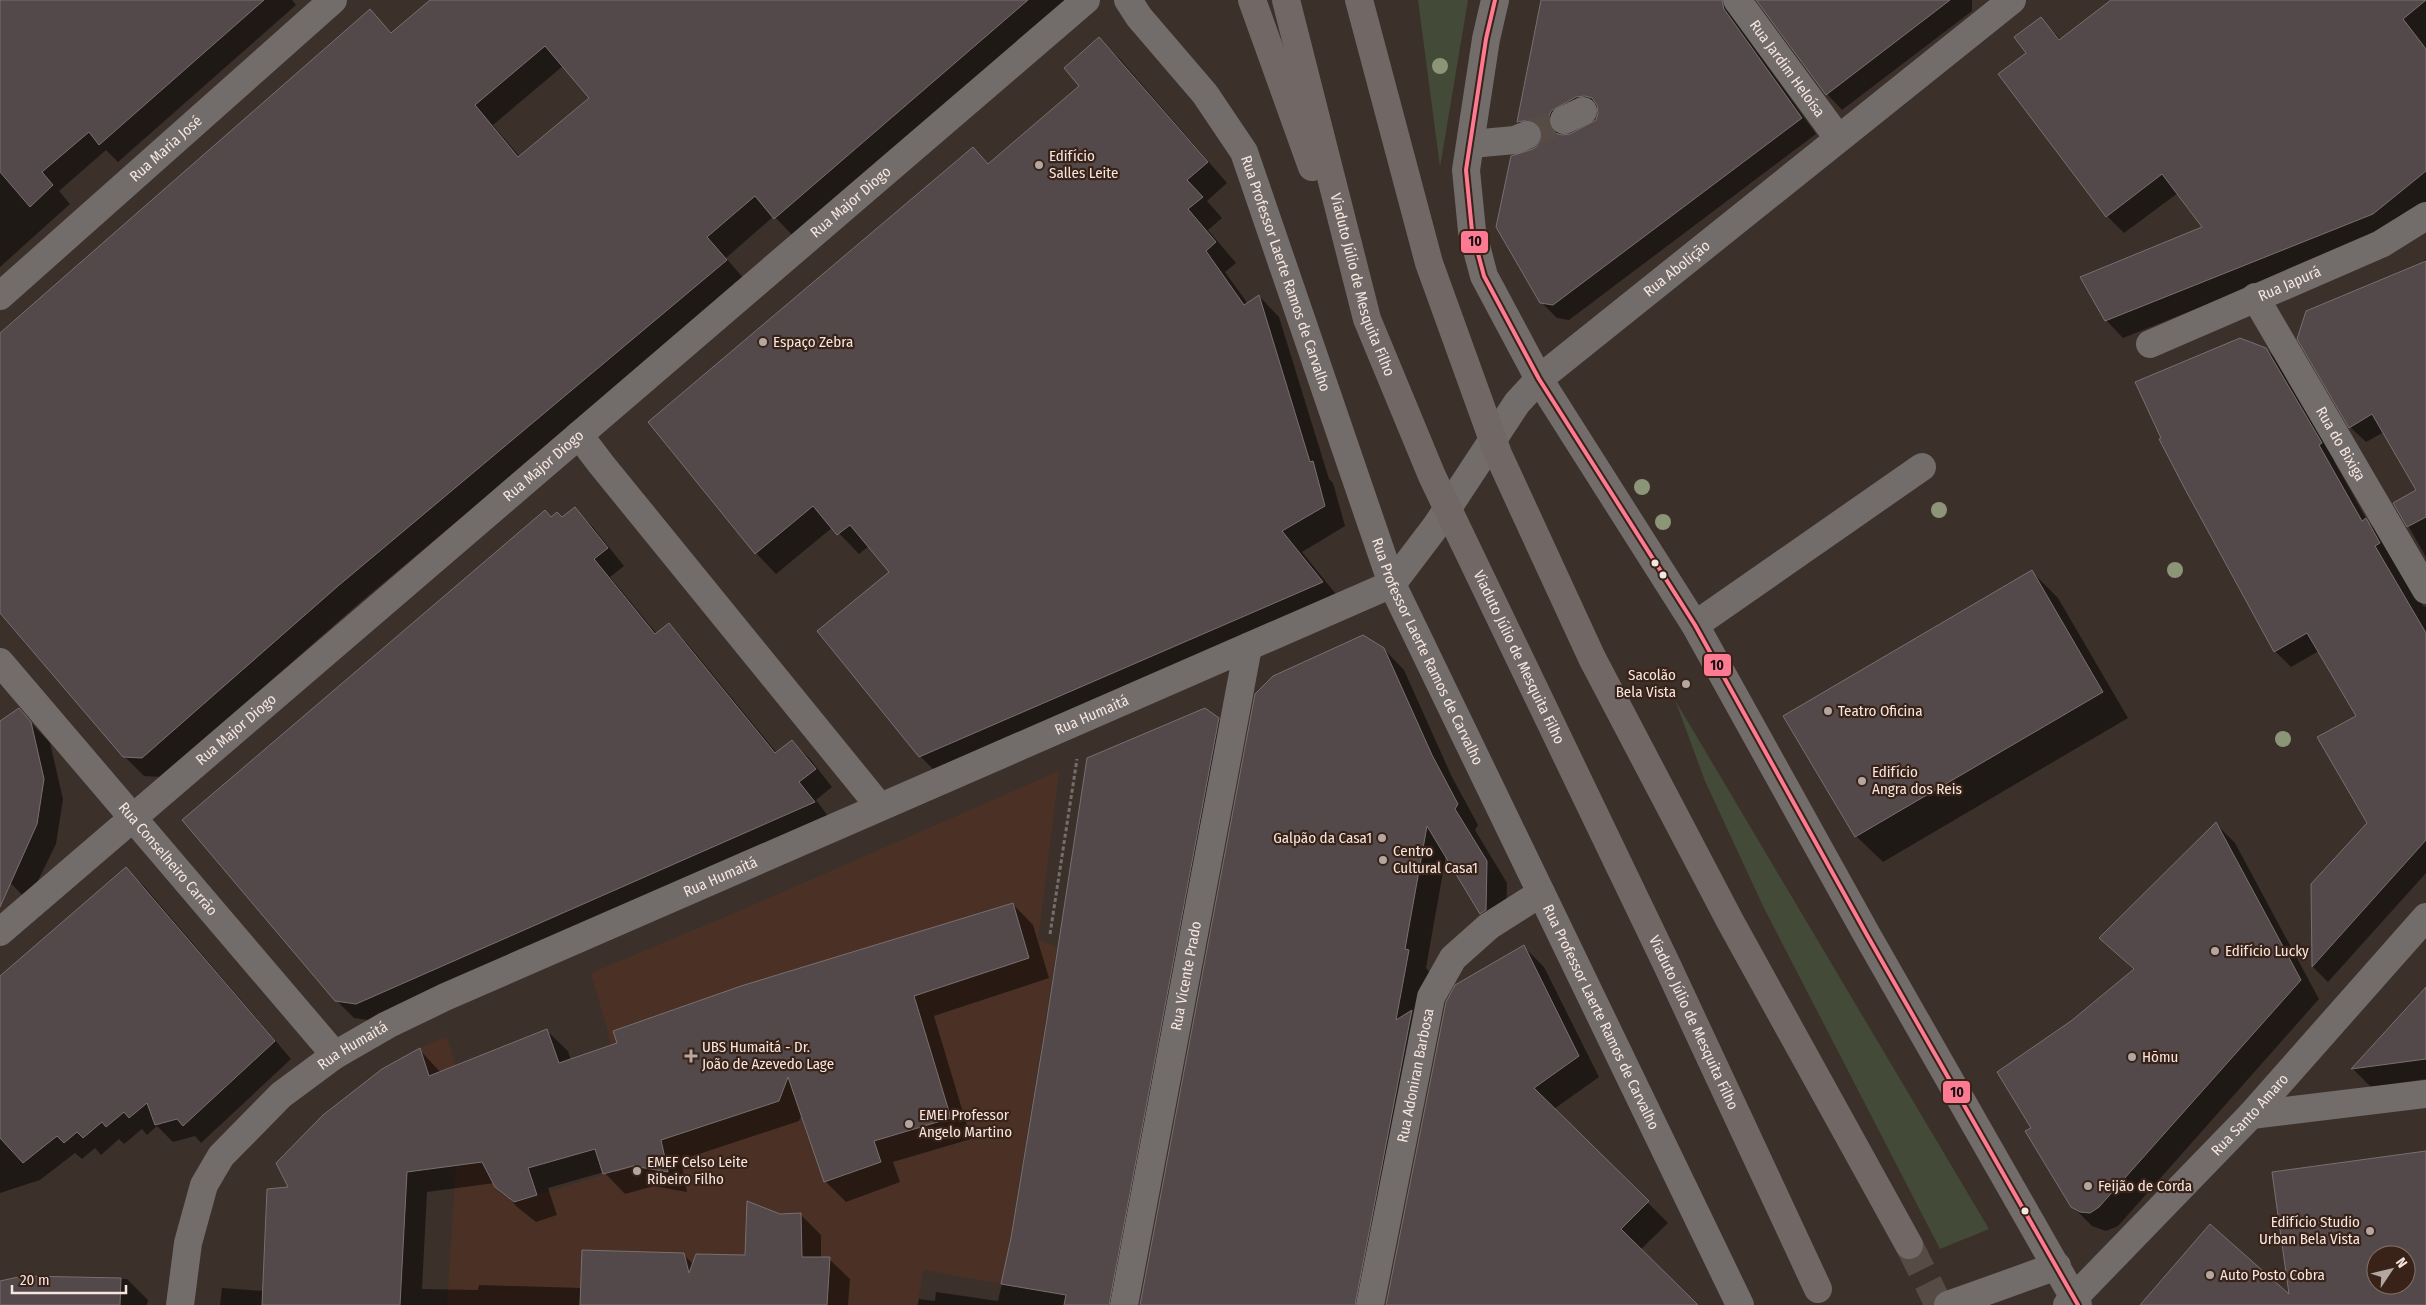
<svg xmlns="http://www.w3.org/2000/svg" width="2426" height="1305" font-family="'Fira Sans Condensed',sans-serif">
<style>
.built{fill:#4b3125}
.green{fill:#434a37}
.shadow{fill:#0007;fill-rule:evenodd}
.building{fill:#53494a;stroke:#796f70;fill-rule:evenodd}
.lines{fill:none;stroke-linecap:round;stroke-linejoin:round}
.minor-tunnel{stroke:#574b45;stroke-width:28;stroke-dasharray:28 14;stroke-linecap:butt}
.highway-tunnel{stroke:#574b45;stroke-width:28;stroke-dasharray:28 14;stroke-linecap:butt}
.path{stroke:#766e6b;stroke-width:3;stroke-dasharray:4 2.5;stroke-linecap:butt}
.minor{stroke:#726c6a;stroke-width:28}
.highway{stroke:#716865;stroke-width:28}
.bus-1-casing{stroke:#392318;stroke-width:8}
.bus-1{stroke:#fe7a93;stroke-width:4}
.tree{fill:#8c9577}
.poi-dot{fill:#b4a6a0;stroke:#392318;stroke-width:2}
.bus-dot{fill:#f5e6df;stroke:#392318;stroke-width:2}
.labels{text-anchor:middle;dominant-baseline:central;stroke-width:4.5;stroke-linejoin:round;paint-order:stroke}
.street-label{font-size:15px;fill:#f5e6df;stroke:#392318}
.poi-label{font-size:15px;fill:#f5e6df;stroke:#392318;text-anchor:start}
.line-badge{stroke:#392318;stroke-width:2}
.pale-badge-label{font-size:14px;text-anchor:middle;font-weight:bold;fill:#111}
</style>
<rect width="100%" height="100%" fill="#3b302a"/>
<path class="built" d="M 1059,771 L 1038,940 L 1057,947 L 1003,1284 L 924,1270 L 917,1305 L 447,1305 L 456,1166 L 420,1048 L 447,1037 L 485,1169 L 500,1193 L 514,1202 L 645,1162 L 591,973 L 732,914 Z"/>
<path class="green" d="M 1418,0 L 1468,0 L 1440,167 Z
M 1675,700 L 1989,1229 L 1940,1249 L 1764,908 L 1705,781 Z"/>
<path class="shadow" d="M 0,0 L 292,0 L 296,5 L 118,162 L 106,150 L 59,191 L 70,204 L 0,267 Z
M 432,0 L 1069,0 L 794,237 L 774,216 L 726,258 L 745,280 L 357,605 L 161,777 L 144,776 L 124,756 L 0,611 L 0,334 L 370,11 L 392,33 ZM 563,66 L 590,98 L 520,157 L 493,125 Z
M 1541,0 L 1750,0 L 1739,26 L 1816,134 L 1569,320 L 1557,318 L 1541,302 L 1540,146 L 1543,135 L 1534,137 L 1518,122 ZM 1599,111 L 1597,121 L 1571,135 L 1563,137 L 1567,126 L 1592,112 Z
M 1755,0 L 1972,0 L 1972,11 L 1842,110 L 1827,94 L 1758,1 Z
M 2113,0 L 2426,0 L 2426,202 L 2390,231 L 2123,338 L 2106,320 L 2204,228 L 2178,193 L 2124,233 L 2107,216 L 2028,53 L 2041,18 L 2061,40 Z
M 1099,39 L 1120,59 L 1227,183 L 1207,201 L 1222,218 L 1208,230 L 1236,263 L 1225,272 L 1248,304 L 1259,296 L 1279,317 L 1329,479 L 1333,483 L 1345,526 L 1302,552 L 1343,603 L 940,776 L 920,756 L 891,572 L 869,546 L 859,554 L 833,527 L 776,574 L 756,553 L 973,149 L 989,165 L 1081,86 Z
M 2426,259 L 2426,557 L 2395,503 L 2417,490 L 2384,432 L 2366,442 L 2350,427 L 2419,265 Z
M 2266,349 L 2282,365 L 2337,459 L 2334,461 L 2368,522 L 2382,536 L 2423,606 L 2426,607 L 2426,873 L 2328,982 L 2313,967 L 2312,885 L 2368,823 L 2358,716 L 2319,651 L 2291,667 L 2275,651 Z
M 574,509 L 592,526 L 624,566 L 610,577 L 657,634 L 669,624 L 686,642 L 777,753 L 792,741 L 810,759 L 832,787 L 816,800 L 831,820 L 374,1021 L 354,1018 L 336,1000 L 552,518 L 562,519 Z
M 2032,572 L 2058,598 L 2128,718 L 1883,862 L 1856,836 Z
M 1383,648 L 1404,670 L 1452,777 L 1478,825 L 1475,830 L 1507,883 L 1506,930 L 1501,933 L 1481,913 L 1446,855 L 1426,968 L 1429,972 L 1420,1020 L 1378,1305 L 1141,1305 Z
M 19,710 L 50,743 L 63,799 L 56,844 L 28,901 L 0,872 L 0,722 Z
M 1218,719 L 1239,739 L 1132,1305 L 918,1305 L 919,1299 L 935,1301 L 936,1292 L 998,1301 L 1012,1238 Z
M 2216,824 L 2235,843 L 2319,999 L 2118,1226 L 2106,1231 L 2092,1226 L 2072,1206 L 2033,1128 L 2072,1022 L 2134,970 L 2101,938 Z
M 126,869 L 144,886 L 291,1059 L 201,1143 L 195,1136 L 173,1142 L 157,1126 L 147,1135 L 142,1129 L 124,1144 L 119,1139 L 101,1155 L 95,1148 L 82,1159 L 75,1153 L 40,1180 L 0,1193 L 0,977 Z
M 1013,904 L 1033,925 L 1049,978 L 934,1016 L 971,1139 L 893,1162 L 900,1182 L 846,1202 L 825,1181 L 802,1114 L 799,1121 L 681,1160 L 687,1192 L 654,1186 L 625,1194 L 604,1172 L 548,1188 L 557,1215 L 536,1222 L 517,1207 L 495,1183 L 427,1192 L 422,1289 L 478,1290 L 479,1285 L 582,1288 L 684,1255 L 693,1264 L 746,1257 L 780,1215 L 800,1214 L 821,1235 L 821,1258 L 829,1259 L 850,1279 L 848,1305 L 220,1305 L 222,1288 L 264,1291 L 290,1188 L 420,1050 L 441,1073 L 547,1031 L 568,1051 L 571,1061 ZM 639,1163 L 639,1165 L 615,1172 L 615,1169 Z
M 1524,947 L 1544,967 L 1599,1077 L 1554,1109 L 1668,1223 L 1640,1250 L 1696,1305 L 1387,1305 Z
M 2426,989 L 2426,1079 L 2371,1087 L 2353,1069 Z
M 23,1277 L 127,1279 L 148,1300 L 147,1305 L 0,1305 L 0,1282 Z"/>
<path class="building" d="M 0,0 L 264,0 L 99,145 L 89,132 L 42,172 L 53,185 L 30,207 L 0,172 Z
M 430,0 L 1028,0 L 774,219 L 755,196 L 707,237 L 727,260 L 338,586 L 142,758 L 123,757 L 0,613 L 0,333 L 370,9 L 391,33 ZM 545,46 L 589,98 L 518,157 L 475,105 Z
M 1541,0 L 1722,0 L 1724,9 L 1802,118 L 1553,305 L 1540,303 L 1496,227 L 1511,156 L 1533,149 L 1539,145 L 1542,137 L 1541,129 L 1536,122 L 1529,120 L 1517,122 ZM 1585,96 L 1592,98 L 1597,105 L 1598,113 L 1596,120 L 1570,134 L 1562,135 L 1555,133 L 1550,126 L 1548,119 L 1551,111 L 1576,97 Z
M 1756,0 L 1950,0 L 1826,95 Z
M 2111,0 L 2426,0 L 2403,19 L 2426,49 L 2426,171 L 2373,214 L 2105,321 L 2080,277 L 2202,227 L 2162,174 L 2106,217 L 1998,74 L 2026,53 L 2014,37 L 2041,17 L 2059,40 Z
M 1099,37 L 1208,162 L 1187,180 L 1203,197 L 1188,209 L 1216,242 L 1206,251 L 1244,305 L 1259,295 L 1310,462 L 1313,461 L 1325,506 L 1282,531 L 1323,582 L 919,757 L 817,631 L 889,572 L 850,525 L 837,535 L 813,506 L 755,554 L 648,422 L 973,147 L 988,164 L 1079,86 L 1064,68 Z
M 2426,261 L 2426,517 L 2407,527 L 2393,503 L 2416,490 L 2372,414 L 2349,428 L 2297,339 L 2306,311 Z
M 2240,338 L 2266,348 L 2322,443 L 2319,445 L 2362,521 L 2366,518 L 2380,543 L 2375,546 L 2426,633 L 2426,840 L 2312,967 L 2311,884 L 2367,823 L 2317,737 L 2356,716 L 2307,633 L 2274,652 L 2185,489 L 2159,439 L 2161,438 L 2135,382 Z
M 575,507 L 608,548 L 594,559 L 655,634 L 669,623 L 775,753 L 792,740 L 816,769 L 799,782 L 815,802 L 356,1004 L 335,1001 L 182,820 L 545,510 L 551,517 L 557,512 L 562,517 Z
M 2032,570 L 2103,692 L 1855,837 L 1783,716 Z
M 1363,635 L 1384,648 L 1432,755 L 1458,804 L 1455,809 L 1487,861 L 1486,910 L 1480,914 L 1427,826 L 1405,949 L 1409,950 L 1396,1020 L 1412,1010 L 1355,1305 L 1140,1305 L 1255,694 L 1273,676 Z
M 19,708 L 31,722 L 44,779 L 37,824 L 0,907 L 0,721 Z
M 1205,708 L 1219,718 L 1109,1305 L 1064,1305 L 1066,1295 L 1001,1284 L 1011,1238 L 1047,1019 L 1087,758 Z
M 2216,822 L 2301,980 L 2099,1207 L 2090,1213 L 2080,1212 L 2071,1207 L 2025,1131 L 2031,1128 L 1997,1072 L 2071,1021 L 2134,969 L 2099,938 Z
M 126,867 L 275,1041 L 183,1126 L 177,1119 L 155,1125 L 147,1103 L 129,1118 L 124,1112 L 106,1127 L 102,1122 L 83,1138 L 77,1132 L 64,1143 L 57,1136 L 23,1163 L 0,1138 L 0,976 Z
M 1013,903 L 1029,958 L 914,996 L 951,1118 L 874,1141 L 881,1162 L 824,1182 L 788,1077 L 779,1101 L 661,1140 L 668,1172 L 633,1166 L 603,1174 L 595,1149 L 528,1168 L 537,1195 L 514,1202 L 495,1187 L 482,1162 L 407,1172 L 400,1305 L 262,1305 L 267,1189 L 288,1187 L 276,1163 L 323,1115 L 382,1069 L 420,1048 L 429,1076 L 547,1029 L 559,1063 L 617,1043 L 613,1031 L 741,986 Z
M 1524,945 L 1579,1056 L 1534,1088 L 1649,1201 L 1621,1229 L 1698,1305 L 1386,1305 L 1446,1002 L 1455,985 Z
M 2426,987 L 2426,1059 L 2351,1069 Z
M 2426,1151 L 2426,1305 L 2140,1305 L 2210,1224 L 2289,1294 L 2272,1172 ZM 2376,1255 L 2406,1255 L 2406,1285 L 2376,1285 Z
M 747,1201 L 780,1214 L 801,1213 L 802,1257 L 830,1257 L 827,1305 L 580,1305 L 582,1250 L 684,1253 L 689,1273 L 696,1254 L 745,1255 Z
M 23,1276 L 121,1278 L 120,1305 L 0,1305 L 0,1281 Z"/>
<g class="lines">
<path class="minor-tunnel" d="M 1527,135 L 1564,120"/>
<path class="highway-tunnel" d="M 1909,1245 L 1939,1305"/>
<path class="path" d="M 1050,934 L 1077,759"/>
<g class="minor">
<path id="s1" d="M 1128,0 L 1139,17 L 1205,94 L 1244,152 L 1392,584 L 1740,1305"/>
<path d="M 1495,0 L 1486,39 L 1466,170 L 1472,231 L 1484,276 L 1539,379 L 1695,625 L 1867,935 L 2078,1305"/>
<path id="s2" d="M 1737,0 L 1838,138"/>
<path d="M 1564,120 L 1583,111"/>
<path d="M 1471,144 L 1515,140 L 1527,135"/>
<path id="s3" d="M 0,296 L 333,0"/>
<path id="s4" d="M 2255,297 L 2426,590"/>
<path id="s5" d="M 2150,344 L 2381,244 L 2426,216"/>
<path d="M 579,435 L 601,464 L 880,807"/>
<path d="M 1695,625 L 1922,467"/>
<path id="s6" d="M 0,662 L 335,1055"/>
<path id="s7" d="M 0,932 L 1086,0"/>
<path d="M 2251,1115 L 2426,1094"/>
<path id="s8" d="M 180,1305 L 188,1243 L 204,1185 L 221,1156 L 281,1095 L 335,1055 L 387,1025 L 445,997 L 1392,584 L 1436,526 L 1517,403 L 1539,379 L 2012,0"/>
<path id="s9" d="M 1124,1305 L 1248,647"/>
<path id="s10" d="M 1370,1305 L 1431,997 L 1453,958 L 1489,926 L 1541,893"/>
<path d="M 1948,1305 L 2057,1266"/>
<path id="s11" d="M 2067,1305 L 2251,1115 L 2426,917"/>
</g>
<g class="highway">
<path d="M 1252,0 L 1312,167"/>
<path id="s12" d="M 1286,0 L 1367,319 L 1432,476 L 1667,965 L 1818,1289"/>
<path d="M 1359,0 L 1429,263 L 1498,454 L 1592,658 L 1730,921 L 1909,1245"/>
</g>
<defs>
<path id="bus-1" d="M 1495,0 L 1486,39 L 1466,170 L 1472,231 L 1484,276 L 1539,379 L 1695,625 L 1867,935 L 2078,1305"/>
</defs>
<use href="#bus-1" class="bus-1-casing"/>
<use href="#bus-1" class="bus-1"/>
</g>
<g class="tree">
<circle cx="1440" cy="66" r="8"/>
<circle cx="1642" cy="487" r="8"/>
<circle cx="1939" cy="510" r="8"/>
<circle cx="1663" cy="522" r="8"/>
<circle cx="2175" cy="570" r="8"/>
<circle cx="2283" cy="739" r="8"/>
</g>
<g class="poi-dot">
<circle cx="1039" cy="165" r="5"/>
<circle cx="763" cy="342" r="5"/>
<circle cx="1686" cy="684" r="5"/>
<circle cx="1828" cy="711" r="5"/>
<circle cx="1862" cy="781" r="5"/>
<circle cx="1382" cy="838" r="5"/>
<circle cx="1383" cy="860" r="5"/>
<circle cx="2215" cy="951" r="5"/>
<path d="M688.5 1048.5h5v5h5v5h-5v5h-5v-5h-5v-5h5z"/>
<circle cx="2132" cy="1057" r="5"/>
<circle cx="909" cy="1124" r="5"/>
<circle cx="637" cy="1171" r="5"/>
<circle cx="2088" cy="1186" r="5"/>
<circle cx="2370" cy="1231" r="5"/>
<circle cx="2210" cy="1275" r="5"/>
</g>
<g class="bus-dot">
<circle cx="1655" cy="563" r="4.5"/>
<circle cx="1663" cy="575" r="4.5"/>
<circle cx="2025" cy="1211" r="4.5"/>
</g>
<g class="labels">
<g class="street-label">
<text stroke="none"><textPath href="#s2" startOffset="85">Rua Jardim Heloísa</textPath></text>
<text stroke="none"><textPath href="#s3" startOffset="222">Rua Maria José</textPath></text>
<text stroke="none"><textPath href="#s7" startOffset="1121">Rua Major Diogo</textPath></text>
<text stroke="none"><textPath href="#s8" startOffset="1896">Rua Abolição</textPath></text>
<text stroke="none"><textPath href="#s1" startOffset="320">Rua Professor Laerte Ramos de Carvalho</textPath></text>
<text stroke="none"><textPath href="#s5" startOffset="152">Rua Japurá</textPath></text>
<text stroke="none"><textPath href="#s12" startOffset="295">Viaduto Júlio de Mesquita Filho</textPath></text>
<text stroke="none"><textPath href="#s4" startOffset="170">Rua do Bixiga</textPath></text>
<text stroke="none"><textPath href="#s7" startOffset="716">Rua Major Diogo</textPath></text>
<text stroke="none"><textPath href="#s1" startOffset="724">Rua Professor Laerte Ramos de Carvalho</textPath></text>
<text stroke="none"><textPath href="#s12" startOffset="700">Viaduto Júlio de Mesquita Filho</textPath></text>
<text stroke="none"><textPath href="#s8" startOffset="1139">Rua Humaitá</textPath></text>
<text stroke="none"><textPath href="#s7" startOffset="311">Rua Major Diogo</textPath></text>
<text stroke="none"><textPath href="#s6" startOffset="259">Rua Conselheiro Carrão</textPath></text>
<text stroke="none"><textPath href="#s8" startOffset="734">Rua Humaitá</textPath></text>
<text stroke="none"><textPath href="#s9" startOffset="335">Rua Vicente Prado</textPath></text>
<text stroke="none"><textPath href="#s1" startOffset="1129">Rua Professor Laerte Ramos de Carvalho</textPath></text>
<text stroke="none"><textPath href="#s12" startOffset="1105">Viaduto Júlio de Mesquita Filho</textPath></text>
<text stroke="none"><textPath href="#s8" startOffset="329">Rua Humaitá</textPath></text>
<text stroke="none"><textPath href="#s10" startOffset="234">Rua Adoniran Barbosa</textPath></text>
<text stroke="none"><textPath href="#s11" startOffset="264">Rua Santo Amaro</textPath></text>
</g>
<g class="poi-label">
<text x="1049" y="156">Edifício<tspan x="1049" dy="17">Salles Leite</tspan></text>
<text x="773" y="342">Espaço Zebra</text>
<text x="1676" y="675" text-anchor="end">Sacolão<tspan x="1676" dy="17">Bela Vista</tspan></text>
<text x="1838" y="711">Teatro Oficina</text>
<text x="1872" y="772">Edifício<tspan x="1872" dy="17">Angra dos Reis</tspan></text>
<text x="1372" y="838" text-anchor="end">Galpão da Casa1</text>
<text x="1393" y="851">Centro<tspan x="1393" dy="17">Cultural Casa1</tspan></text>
<text x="2225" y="951">Edifício Lucky</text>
<text x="702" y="1047">UBS Humaitá - Dr.<tspan x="702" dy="17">João de Azevedo Lage</tspan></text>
<text x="2142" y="1057">Hōmu</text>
<text x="919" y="1115">EMEI Professor<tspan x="919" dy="17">Angelo Martino</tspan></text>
<text x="647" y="1162">EMEF Celso Leite<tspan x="647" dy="17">Ribeiro Filho</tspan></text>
<text x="2098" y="1186">Feijão de Corda</text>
<text x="2360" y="1222" text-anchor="end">Edifício Studio<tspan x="2360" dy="17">Urban Bela Vista</tspan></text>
<text x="2220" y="1275">Auto Posto Cobra</text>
</g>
</g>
<g class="line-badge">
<rect x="1460" y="230" width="29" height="24" rx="5" fill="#fe7a93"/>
<rect x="1703" y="653" width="29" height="24" rx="5" fill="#fe7a93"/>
<rect x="1942" y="1080" width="29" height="24" rx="5" fill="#fe7a93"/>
</g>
<g class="pale-badge-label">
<text x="1475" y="246">10</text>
<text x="1717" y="670">10</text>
<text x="1957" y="1097">10</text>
</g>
<g transform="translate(2391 1270) rotate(55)"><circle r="24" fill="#392318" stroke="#847168"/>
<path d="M0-4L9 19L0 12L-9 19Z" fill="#b4a6a0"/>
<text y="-8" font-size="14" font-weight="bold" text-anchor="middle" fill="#f5e6df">N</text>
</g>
<path d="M12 1285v8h114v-8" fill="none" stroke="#f5e6df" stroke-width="2.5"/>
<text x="20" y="1285" font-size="15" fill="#f5e6df" stroke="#392318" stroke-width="4" paint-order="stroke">20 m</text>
</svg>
